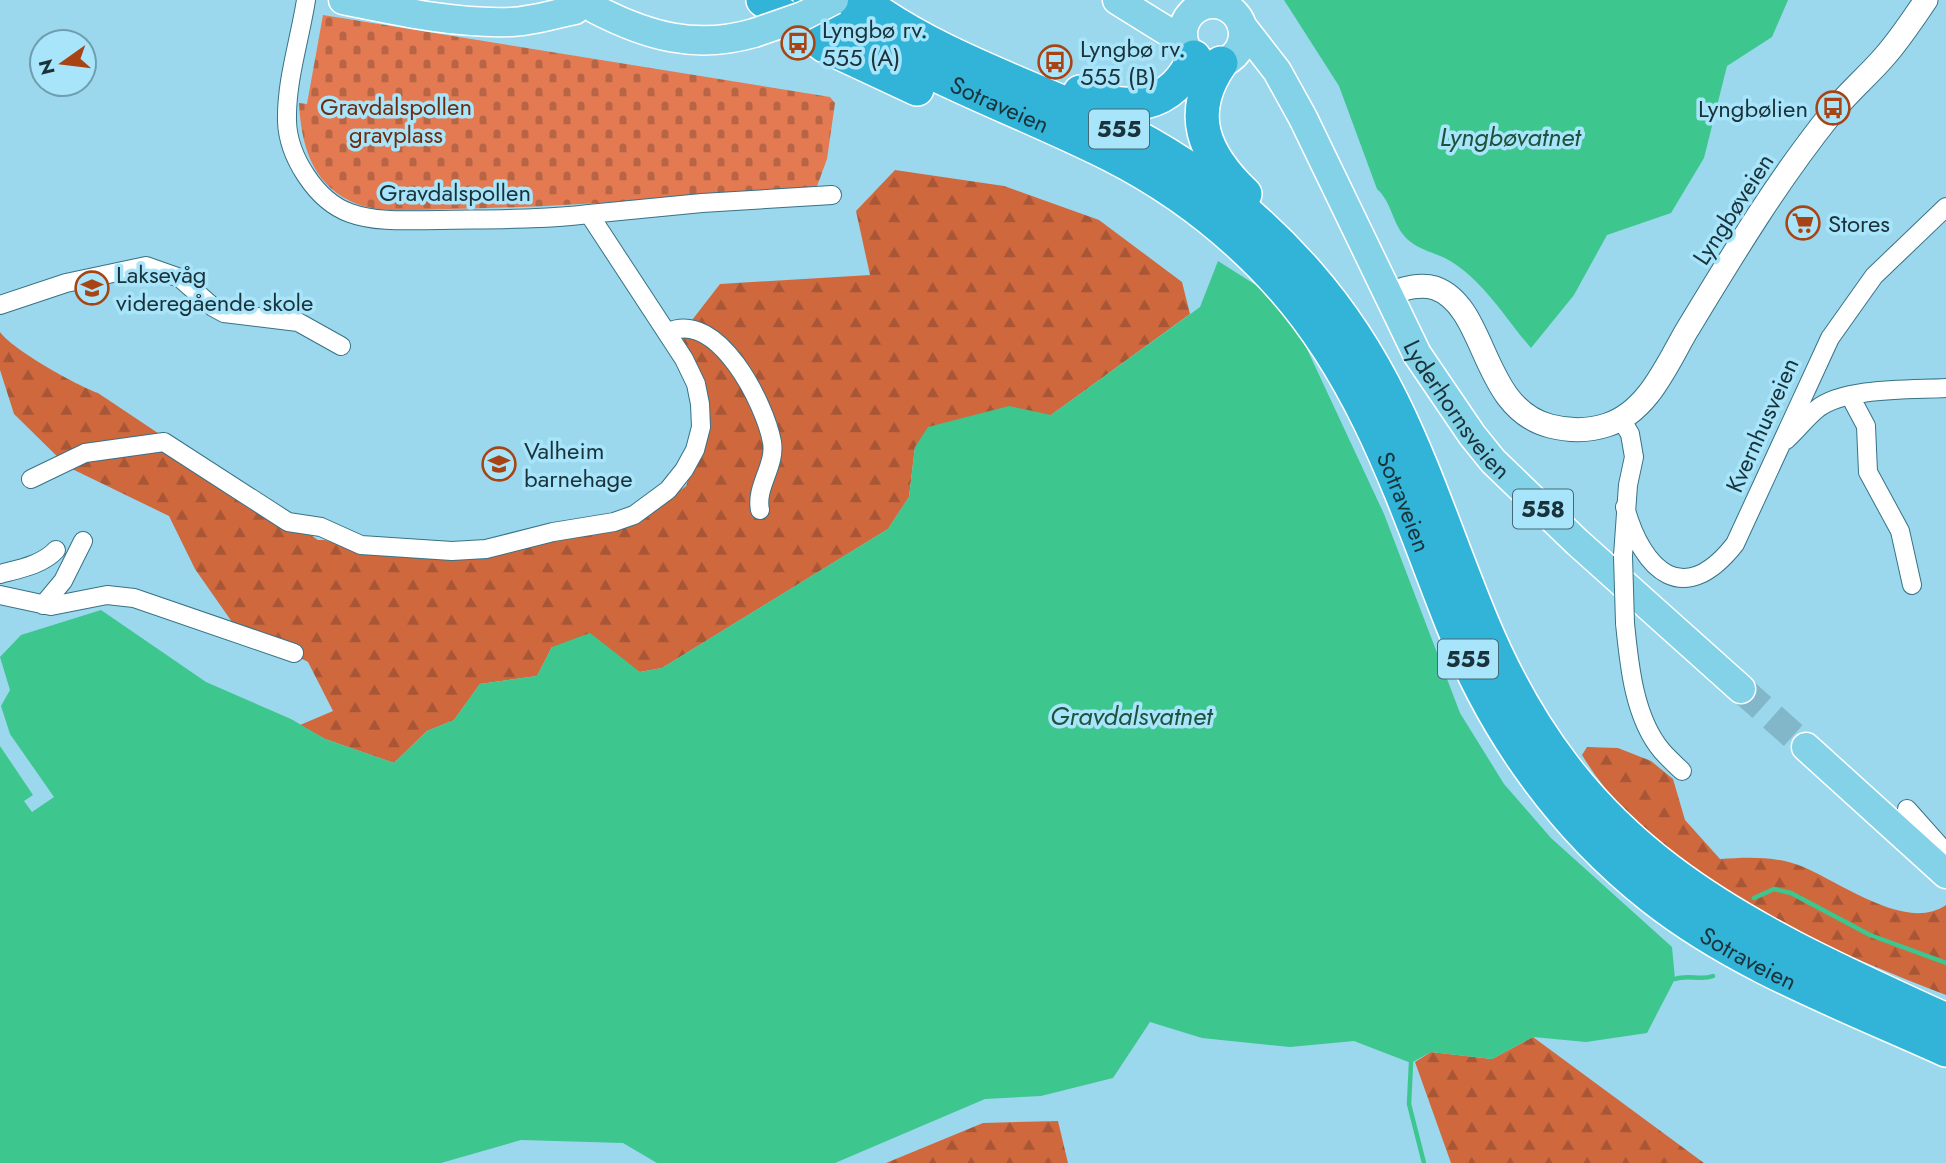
<svg xmlns="http://www.w3.org/2000/svg" width="1946" height="1163" font-family="Jost,sans-serif">
<style>
.forest{fill:url(#forest-firs)}
.cemetery{fill:url(#cemetery-stones)}
.water{fill:#3dc68e}
.lines{fill:none;stroke-linecap:round;stroke-linejoin:round}
.stream{stroke:#3dc68e;stroke-width:4.5}
.primary-tunnel{stroke:#81b7c9;stroke-width:28;stroke-dasharray:28 14;stroke-linecap:butt}
.minor-casing{stroke:#377286;stroke-width:20}
.tertiary-casing{stroke:#377286;stroke-width:25}
.primary-casing{stroke:#fff;stroke-width:31}
.motorway-casing{stroke:#fff;stroke-width:36}
.minor{stroke:#fff;stroke-width:18}
.tertiary{stroke:#fff;stroke-width:23}
.primary{stroke:#84d2e8;stroke-width:28}
.motorway{stroke:#32b4d8;stroke-width:33}
.minor-bridge-casing{stroke:#377286;stroke-width:20;stroke-linecap:butt}
.primary-bridge-casing{stroke:#fff;stroke-width:31;stroke-linecap:butt}
.minor-bridge{stroke:#fff;stroke-width:18}
.primary-bridge{stroke:#84d2e8;stroke-width:28}
.labels{text-anchor:middle;dominant-baseline:central;stroke-width:7;stroke-linejoin:round;paint-order:stroke}
.shield{fill:#a8e5fb;stroke:#456875;stroke-width:2}
.shield-label{font-size:23px;font-weight:bold;fill:#1a333b}
.poi-label{font-size:24px;fill:#1a333b;stroke:#a8e5fb;text-anchor:start}
.street-label{font-size:24px;fill:#1a333b;stroke:#a8e5fb}
.park-label{font-size:24px;fill:#6f2c0e;stroke:#a8e5fb}
.water-label{font-size:26px;font-style:italic;fill:#1e533b;stroke:#a8e5fb}
</style>
<defs>
<pattern id="forest-firs" width="22" height="20" patternUnits="userSpaceOnUse" patternTransform="scale(1.75)"><rect width="22" height="20" fill="#d0683e"/><path d="M5 1l3.5 6h-7zM16 11l3.5 6h-7z" fill="#a85635"/></pattern>
<pattern id="cemetery-stones" width="16" height="16" patternUnits="userSpaceOnUse" patternTransform="scale(1.75)"><rect width="16" height="16" fill="#e37a51"/><path d="M2 7V4a2 2 0 0 1 4 0v3zM10 15v-3a2 2 0 0 1 4 0v3z" fill="#b76544"/></pattern>
</defs>
<rect width="100%" height="100%" fill="#9bd8ed"/>
<path class="forest" d="M 895,170 L 1004,186 L 1099,220 L 1182,282 L 1190,314 L 1051,415 L 915,447 L 909,497 L 888,529 L 662,668 L 640,672 L 552,647 L 537,676 L 480,684 L 454,720 L 427,731 L 394,763 L 325,739 L 300,725 L 333,711 L 308,662 L 232,622 L 195,569 L 169,516 L 68,467 L 14,414 L 0,370 L 0,332 C 13,350 76,385 98,393 L 318,540 L 325,540 L 373,554 L 551,542 L 632,526 L 686,486 L 704,436 L 682,333 L 720,284 L 870,275 L 856,211 Z
M 1587,747 L 1618,748 L 1651,761 L 1673,779 L 1685,820 L 1720,859 C 1747,857 1775,856 1801,866 C 1839,881 1906,933 1946,905 L 1946,995 C 1814,943 1660,882 1582,755 Z
M 1533,1037 L 1704,1163 L 1451,1163 L 1415,1062 L 1431,1052 L 1492,1059 Z
M 1058,1121 L 1068,1163 L 886,1163 L 983,1123 Z"/>
<path class="cemetery" d="M 323,15 L 830,97 L 835,103 L 827,159 L 816,189 C 694,196 572,207 450,209 C 420,209 378,215 350,201 C 311,182 301,143 299,103 L 307,104 Z"/>
<path class="water" d="M 1284,0 L 1788,0 L 1772,37 L 1727,66 L 1704,158 L 1671,213 L 1607,235 L 1574,295 L 1531,348 C 1506,319 1487,286 1455,264 C 1440,253 1421,252 1407,239 C 1392,224 1392,202 1377,189 L 1339,86 Z
M 1218,261 L 1286,304 L 1384,514 L 1460,713 L 1504,784 L 1551,838 L 1672,947 L 1675,979 L 1647,1033 L 1586,1042 L 1533,1037 L 1492,1059 L 1431,1052 L 1411,1063 L 1354,1041 L 1290,1047 L 1202,1038 L 1150,1022 L 1113,1078 L 1041,1096 L 985,1099 L 835,1163 L 657,1163 L 623,1143 L 521,1140 L 441,1163 L 0,1163 L 0,746 L 33,795 L 24,801 L 32,812 L 54,797 L 10,734 L 1,706 L 10,690 L 0,657 L 21,635 L 101,610 L 206,682 L 291,719 L 325,739 L 394,763 L 427,731 L 454,720 L 480,684 L 537,676 L 552,647 L 590,633 L 640,672 L 662,668 L 888,529 L 909,497 L 915,447 L 928,427 L 1009,406 L 1051,415 L 1200,307 Z"/>
<g class="lines">
<path class="stream" d="M 1754,898 L 1774,889 L 1791,893 L 1870,935 L 1946,963
M 1675,979 C 1689,974 1700,981 1713,976
M 1411,1063 L 1409,1104 L 1424,1163"/>
<path class="primary-tunnel" d="M 1741,689 L 1806,747"/>
<defs>
<path id="minor" d="M 589,214 L 702,203 L 832,195
M 0,305 L 66,283 L 146,266 L 180,278 L 213,307 L 224,313 L 298,322 L 341,346
M 668,332 C 718,309 765,404 772,442 C 776,466 755,487 760,510
M 1850,396 L 1866,426 L 1868,472 L 1900,531 L 1912,585
M 1621,419 L 1630,434 L 1634,457 L 1628,485 L 1623,556
M 1786,440 C 1797,430 1806,418 1817,409 C 1844,387 1912,390 1946,388
M 31,479 L 85,453 L 164,442 L 288,522 L 321,527 L 361,545 L 452,551 L 486,549 L 553,532 L 614,522 L 634,515 L 668,490 L 684,470 L 695,450 L 701,427 L 700,404 L 696,384 L 684,359 L 589,214 C 540,220 490,219 440,220 C 412,220 377,223 350,213 C 316,201 288,156 287,121 C 286,81 300,39 306,0
M 1625,507 C 1643,572 1684,609 1735,544 L 1830,338 L 1874,276 L 1946,207
M 0,574 C 19,569 42,565 56,550
M 0,595 L 51,606 L 107,595 L 134,598 L 294,653
M 43,605 L 63,581 L 83,541
M 1625,623 C 1629,664 1634,718 1662,751 C 1668,758 1675,764 1682,771
M 1907,809 L 1940,846"/>
<path id="tertiary" d="M 1388,294 C 1403,289 1419,283 1435,288 C 1488,307 1480,408 1550,426 C 1569,431 1589,431 1607,425 C 1648,412 1667,364 1687,330 C 1732,256 1777,181 1831,114 C 1847,93 1868,76 1885,56 C 1900,39 1913,19 1926,0"/>
<g id="primary">
<path d="M 343,0 C 398,11 454,24 511,22 C 532,21 554,14 575,10"/>
<path d="M 1117,0 L 1183,41"/>
<circle cx="1213" cy="34" r="30"/>
<path d="M 595,9 C 647,36 696,50 754,33"/>
<path id="s1" d="M 1242,26 L 1277,71 L 1303,118 L 1417,354 L 1472,435 L 1493,461 L 1577,542 L 1741,689"/>
<path d="M 1806,747 L 1946,874"/>
</g>
<g id="motorway">
<path d="M 763,0 L 825,46 L 917,89"/>
<path id="s2" d="M 810,0 C 900,70 1010,104 1111,155 C 1176,188 1235,234 1283,288 C 1369,386 1406,508 1453,626 C 1495,732 1562,826 1652,897 C 1738,965 1847,1005 1946,1050"/>
<path d="M 861,0 C 942,61 1044,89 1133,135 C 1199,170 1260,219 1309,275 C 1401,380 1430,497 1482,622 C 1578,853 1731,922 1946,1020"/>
<path d="M 1221,63 C 1186,113 1203,154 1245,194"/>
<path d="M 1080,92 C 1125,114 1173,108 1194,57"/>
</g>
</defs>
<use href="#minor" class="minor-casing"/>
<use href="#tertiary" class="tertiary-casing"/>
<use href="#primary" class="primary-casing"/>
<use href="#motorway" class="motorway-casing"/>
<use href="#minor" class="minor"/>
<use href="#tertiary" class="tertiary"/>
<use href="#primary" class="primary"/>
<use href="#motorway" class="motorway"/>
<defs>
<path id="minor-bridge" d="M 1623,556 L 1625,623"/>
<path id="primary-bridge" d="M 754,33 L 803,16 L 834,0"/>
</defs>
<use href="#minor-bridge" class="minor-bridge-casing"/>
<use href="#primary-bridge" class="primary-bridge-casing"/>
<use href="#minor-bridge" class="minor-bridge"/>
<use href="#primary-bridge" class="primary-bridge"/>
</g>
<defs>
<symbol id="bus-ring" viewBox="-11 -11 22 22"><circle r="9.5" fill="#a8e5fb" stroke="#a84314" stroke-width="1.5"/><path d="M-5-6H5V4H4V6H2V4H-2V6H-4V4H-5ZM-3.5-4V0h7V-4ZM-3.5 1.2v1.5H-2V1.2ZM2 1.2v1.5H3.5V1.2Z" fill="#a84314"/></symbol>
<symbol id="supermarket-ring" viewBox="-11 -11 22 22"><circle r="9.5" fill="#a8e5fb" stroke="#a84314" stroke-width="1.5"/><path d="M-6-5.5h2.5l.6 2H6L4.5 2H-2.5L-4.4-4H-6ZM-1.5 3.2a1.3 1.3 0 1 0 .1 0ZM3 3.2a1.3 1.3 0 1 0 .1 0Z" fill="#a84314"/></symbol>
<symbol id="school-ring" viewBox="-11 -11 22 22"><circle r="9.5" fill="#a8e5fb" stroke="#a84314" stroke-width="1.5"/><path d="M0-5L7-2L0 1L-7-2ZM-4 1L0 2.5L4 1V4Q0 6-4 4Z" fill="#a84314"/></symbol>
</defs>
<g fill-rule="evenodd">
<use href="#bus-ring" x="779" y="24" width="38" height="38"/>
<use href="#bus-ring" x="1036" y="43" width="38" height="38"/>
<use href="#bus-ring" x="1814" y="89" width="38" height="38"/>
<use href="#supermarket-ring" x="1784" y="204" width="38" height="38"/>
<use href="#school-ring" x="73" y="269" width="38" height="38"/>
<use href="#school-ring" x="480" y="445" width="38" height="38"/>
</g>
<g class="labels">
<g class="shield">
<rect x="1089" y="109.5" width="60" height="39" rx="5"/>
<rect x="1513" y="489.5" width="60" height="39" rx="5"/>
<rect x="1438" y="639.5" width="60" height="39" rx="5"/>
</g>
<g class="shield-label">
<text x="1119" y="129">555</text>
<text x="1543" y="509">558</text>
<text x="1468" y="659">555</text>
</g>
<g class="poi-label">
<text x="822" y="29">Lyngbø rv.<tspan x="822" dy="28">555 (A)</tspan></text>
<text x="1080" y="48">Lyngbø rv.<tspan x="1080" dy="28">555 (B)</tspan></text>
<text x="1808" y="108" text-anchor="end">Lyngbølien</text>
<text x="1828" y="223">Stores</text>
<text x="116" y="274">Laksevåg<tspan x="116" dy="28">videregående skole</tspan></text>
<text x="524" y="450">Valheim<tspan x="524" dy="28">barnehage</tspan></text>
</g>
<g class="street-label">
<text stroke="none"><textPath href="#s2" startOffset="217">Sotraveien</textPath></text>
<text x="455" y="192">Gravdalspollen</text>
<text transform="translate(1733 209) rotate(-57)">Lyngbøveien</text>
<text stroke="none"><textPath href="#s1" startOffset="441">Lyderhornsveien</textPath></text>
<text transform="translate(1762 425) rotate(-66)">Kvernhusveien</text>
<text stroke="none"><textPath href="#s2" startOffset="805">Sotraveien</textPath></text>
<text stroke="none"><textPath href="#s2" startOffset="1393">Sotraveien</textPath></text>
</g>
<g class="park-label">
<text x="396" y="106">Gravdalspollen<tspan x="396" dy="28">gravplass</tspan></text>
</g>
<g class="water-label">
<text x="1510" y="137">Lyngbøvatnet</text>
<text x="1131" y="716">Gravdalsvatnet</text>
</g>
</g>
<g transform="translate(63 63) rotate(256)"><circle r="33" fill="#a8e5fb" stroke="#6f9eae" stroke-width="2"/>
<path d="M0-5L12 26L0 18L-12 26Z" fill="#a84314"/>
<text y="-10" font-size="19" font-weight="bold" text-anchor="middle" fill="#1a333b">N</text>
</g>
</svg>
